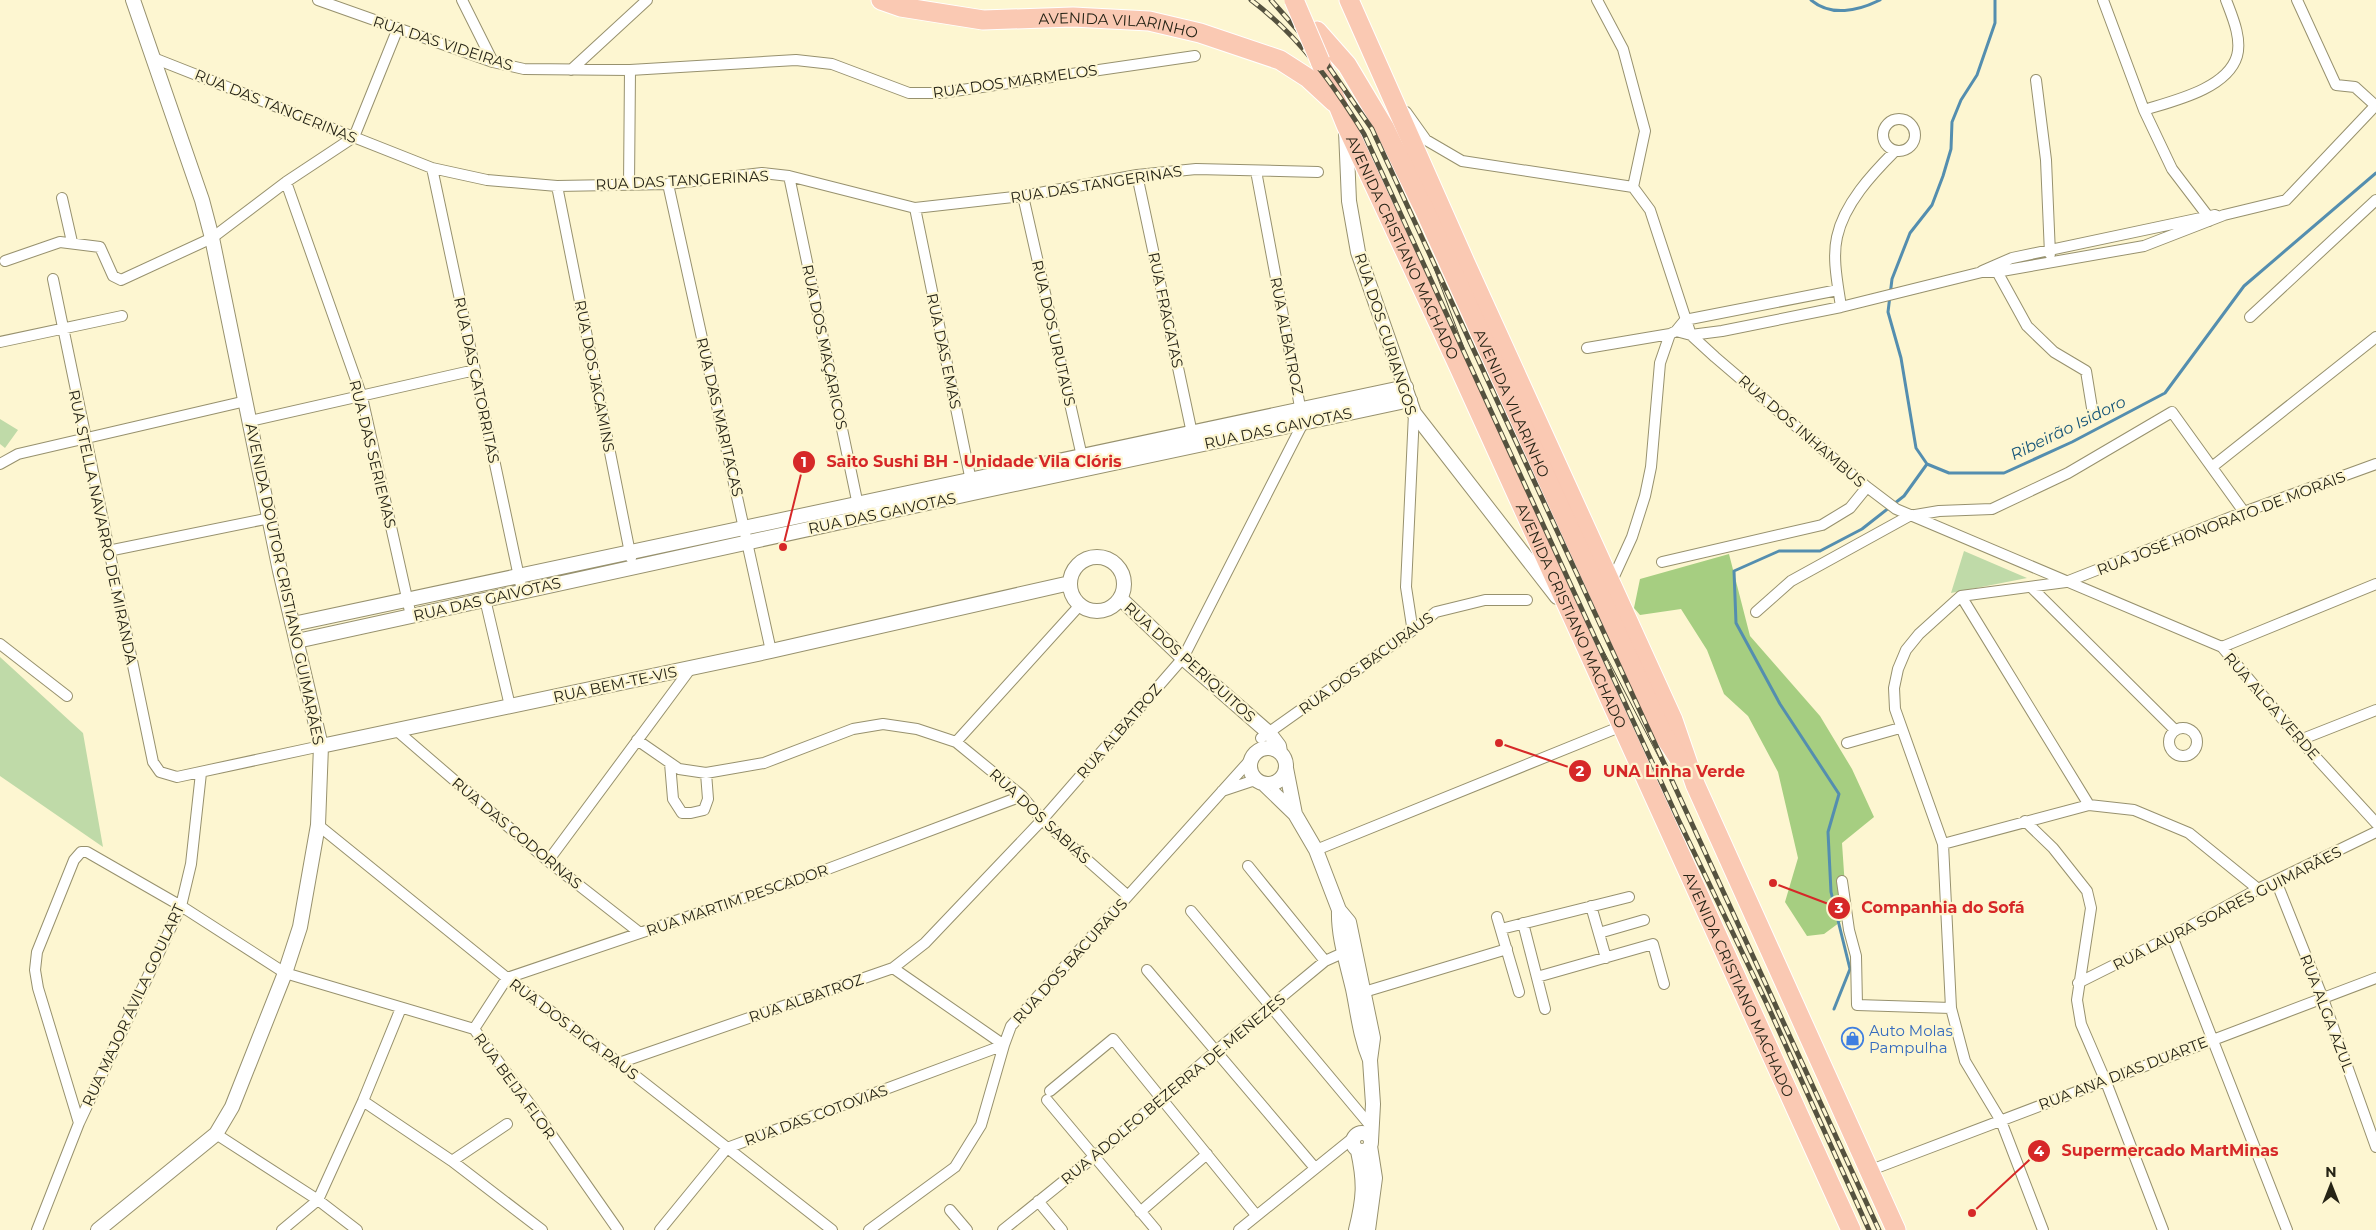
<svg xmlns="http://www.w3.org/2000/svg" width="2376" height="1230" font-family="Montserrat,sans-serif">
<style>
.green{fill:#bfdaa8}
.forest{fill:#a6ce81}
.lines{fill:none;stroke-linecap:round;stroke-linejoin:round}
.stream{stroke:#548eaf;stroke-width:3}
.street-casing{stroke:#97916e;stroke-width:12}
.secondary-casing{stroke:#97916e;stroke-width:16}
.highway-casing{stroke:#fff;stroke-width:21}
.street{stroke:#fff;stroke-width:10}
.secondary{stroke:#fff;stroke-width:14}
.highway{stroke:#fac9b3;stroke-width:19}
.tram{stroke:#55523f;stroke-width:1}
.rail-casing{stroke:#55523f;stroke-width:5}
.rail{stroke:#fdf6d1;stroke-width:3;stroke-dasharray:9;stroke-linecap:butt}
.highway-bridge-casing{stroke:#fff;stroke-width:21;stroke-linecap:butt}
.highway-bridge{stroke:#fac9b3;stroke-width:19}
.labels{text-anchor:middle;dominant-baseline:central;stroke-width:4.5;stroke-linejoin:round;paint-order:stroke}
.street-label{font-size:15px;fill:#262416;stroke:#fdf6d1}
.shop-label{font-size:15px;fill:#366cbe;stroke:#fdf6d1;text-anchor:start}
.water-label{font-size:16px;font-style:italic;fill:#135377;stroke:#fdf6d1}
.leader{fill:none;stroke:#d62828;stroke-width:2}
.callout-dot{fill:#d62828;stroke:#fdf6d1;stroke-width:2}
.mark-label{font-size:15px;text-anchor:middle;font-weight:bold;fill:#fff}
.callout-label{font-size:16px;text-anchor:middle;font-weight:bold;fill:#d62828;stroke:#fdf6d1;stroke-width:4.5;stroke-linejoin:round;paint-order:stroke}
</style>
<rect width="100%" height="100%" fill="#fdf6d1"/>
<path class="green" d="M 0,419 L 18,430 L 5,448 L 0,444 Z
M 1964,551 L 2027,578 L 1951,593 Z
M 0,657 L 83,733 L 103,847 L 0,776 Z"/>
<path class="forest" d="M 1729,554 L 1750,636 L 1820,716 L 1852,769 L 1874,817 L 1842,843 L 1847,917 L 1824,934 L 1807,936 L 1785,902 L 1798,858 L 1778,772 L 1748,716 L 1724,694 L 1707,650 L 1681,609 L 1640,615 L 1634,608 L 1640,579 Z"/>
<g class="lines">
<path class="stream" d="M 1811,0 C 1831,17 1858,11 1880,0
M 1995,0 L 1995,23 L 1977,75 L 1961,100 L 1952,122 L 1951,149 L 1943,176 L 1932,205 L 1910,233 L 1892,279 L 1888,312 L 1901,358 L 1916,448 L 1927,464 L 1949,473 L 2004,473 L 2072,442 L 2165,393 L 2244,286 L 2376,173
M 1834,1009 L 1850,969 L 1831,892 L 1828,832 L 1839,794 L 1780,704 L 1736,623 L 1734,571 L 1779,551 L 1820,551 L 1862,529 L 1904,496 L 1927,464"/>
<defs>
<path id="street" d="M 318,0 L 493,62 L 524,69 L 630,70 L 796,60 L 832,64 L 909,93 L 941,93 L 1195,56
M 462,0 L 493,62
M 1597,0 L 1623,49 L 1645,131 L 1633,187
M 2103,0 L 2144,110 L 2172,169 L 2207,215 L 2209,221
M 2297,0 L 2336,85 L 2355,87 L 2376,106
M 151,57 L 432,168 L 487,180 L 557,186 L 668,184 L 762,173 L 789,176 L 915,208 L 1023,196 L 1137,175 L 1196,169 L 1318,172
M 571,70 L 647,0
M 2036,80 L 2046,160 L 2050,254
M 2144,110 C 2173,101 2227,89 2237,56 C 2242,38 2232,16 2226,0
M 1406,112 L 1426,140 L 1462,161 L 1633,187
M1883 135a16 16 0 1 1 32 0a16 16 0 1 1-32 0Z
M 354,137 L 398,28
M 432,168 L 522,591
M 1137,175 L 1193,438
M 789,176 L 859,510
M 286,182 L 362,397 L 411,616
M 668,184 L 771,651
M 629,185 L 630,70
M 557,186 L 631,558
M 1633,187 L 1650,210 L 1691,335 L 1715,357 L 1867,487 L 1896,509 L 2222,647 L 2300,740 L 2376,823
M 1023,196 L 1083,461
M 62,198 L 72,242
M 915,208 L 972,486
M 5,261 L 60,242 L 100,247 L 113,276 L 121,280 L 212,238 L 286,182 L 354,137
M 1994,266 L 2027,326 L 2054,352 L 2086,371 L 2092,408
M 1982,271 L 2012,258 L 2215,215
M 53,279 L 153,762 L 160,772 L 177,777 L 321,746
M 1841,307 C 1838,285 1832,259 1837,237 C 1844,204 1872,174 1895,151
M 2250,317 L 2376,200
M 1676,331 L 1691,335 L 1722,331 L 1841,307 L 1982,272 L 1996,272 L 2144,246 L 2224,215 L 2286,200 L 2376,105
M 0,342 L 122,316
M 1587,348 L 1670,334 L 1676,331 L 1685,320 L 1838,290
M 250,421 L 475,370
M 0,464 L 18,454 L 246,401
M 2212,467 L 2376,337
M 108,551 L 270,518
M 1662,562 L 1822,525 L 1850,508 L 1867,487
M 1611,583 L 1632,537 L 1645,496 L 1651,467 L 1660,363 L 1670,334
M 2032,588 L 2175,730
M 1961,596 L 2089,805
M 485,599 L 510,706
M 1756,612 L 1791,581 L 1909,516 L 1939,511 L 1992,509 L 2068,473 L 2172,412 L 2244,512
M 1409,633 L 1412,626 L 1406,587 L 1414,413
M 0,644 L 67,696
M 2222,647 L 2376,584
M2169 742a14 14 0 1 1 28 0a14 14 0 1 1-28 0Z
M 396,730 L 548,861 L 640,933
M 1261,738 L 1409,633 L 1436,612 L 1485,600 L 1527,600
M 637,740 L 679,769 L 706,773 L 764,763 L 853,729 L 883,724 L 917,729 L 956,742 L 1022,796 L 1042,820 L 1128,896
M 2300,740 L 2376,710
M 956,742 L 1080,605
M 1847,743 L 1900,728
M 670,763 L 673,799 L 682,813 L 691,813 L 704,810 L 708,799 L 706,773
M 1222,791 L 1252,781 L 1260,782
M 2025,821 L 2053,848 L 2087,891 L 2091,908 L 2077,1000 L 2081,1024 L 2106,1082 L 2163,1230
M 318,825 L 507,978 L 619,1063 L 832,1230
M 1943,844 L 2089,805 L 2134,810 L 2189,833 L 2258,889
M 1316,850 L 1622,726
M 548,861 L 691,668
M 1248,866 L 1325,961
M 1842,881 L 1849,930 L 1856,956 L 1857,1005 L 1951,1008
M 2276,881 L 2322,996 L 2376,1147
M 1591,906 L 1606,958
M 1191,911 L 1369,1124
M 1497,917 L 1519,992
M 1523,923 L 1545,1009
M 1501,929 L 1629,897
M 1599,933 L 1644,920
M 2172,936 L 2287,1230
M 893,968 L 1004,1045
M 1147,970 L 1315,1168
M 1537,977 L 1653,944 L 1664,984
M 2078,983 L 2172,936 L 2258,889 L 2376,832
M 1364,992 L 1507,949
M 474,1029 L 507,978 L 817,873 L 1022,796
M 619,1063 L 893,968 L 925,943 L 1042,820 L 1183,658 L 1303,423 L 1256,171
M 1050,1091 L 1113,1039 L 1256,1215
M 1047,1100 L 1156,1230
M 363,1101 L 452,1161 L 542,1230
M 79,1123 L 38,988 L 35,970 L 37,952 L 74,860 L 81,852 L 87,852 L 181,906 L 285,973 L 474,1029 L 532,1107 L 618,1230
M 216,1134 L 318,1200 L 357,1230
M 452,1161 L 507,1124
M 1871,1170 L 2376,978
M 1038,1201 L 1062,1230
M 950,1210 L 967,1230
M 1140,1212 L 1207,1154
M 37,1230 L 79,1123 L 181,906 L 191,864 L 201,773
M 282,1230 L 318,1200 L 363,1101 L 401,1008
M 660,1230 L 727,1148 L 1004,1045
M 869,1230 L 955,1167 L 981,1125 L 1004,1045 L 1011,1026 L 1252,758
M 1003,1230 L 1095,1156 L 1216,1051 L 1325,961 L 1345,952
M 1239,1230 L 1353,1138
M 2043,1230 L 2001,1121 L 1965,1061 L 1951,1008 L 1943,844 L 1895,709 L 1894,688 L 1898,669 L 1906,650 L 1919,634 L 1961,596 L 2066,582 L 2244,512 L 2376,464"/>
<path id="secondary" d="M 1346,131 L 1349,201 L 1358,252 L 1414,413 L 1557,597
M1070 584a27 27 0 1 1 54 0a27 27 0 1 1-54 0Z
M 1120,598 L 1183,658 L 1270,734 L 1279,746 L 1280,752
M 293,624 L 1406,387
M 297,641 L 973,493 L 1410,400
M 321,746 L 771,651 L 1070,583
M1250 766a18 18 0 1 1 36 0a18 18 0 1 1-36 0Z
M 1286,768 L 1295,814 L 1316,850 L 1339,910 L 1349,922 L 1373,1038 L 1370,1060 L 1373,1104 L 1371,1141
M 1264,784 L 1295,814
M 1339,910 C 1338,936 1347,963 1353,989 C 1358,1013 1360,1036 1370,1060
M1353 1142a9 9 0 1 1 18 0a9 9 0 1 1-18 0Z
M 98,1230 L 216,1134 L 232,1107 L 285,973 L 300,927 L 318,825 L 321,746 L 280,571 L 212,238 L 202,200 L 133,0
M 1356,1230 C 1364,1198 1365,1183 1358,1151
M 1368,1230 L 1375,1178 L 1370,1146"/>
<g id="highway">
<path id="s1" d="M 881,0 L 901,7 L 983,20 L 1073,17 L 1149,21 L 1200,33 L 1280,60 L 1308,78 L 1334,102"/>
<path d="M 1349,0 L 1465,262 L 1673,720 L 1695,784 L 1896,1230"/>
<path id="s2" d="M 1317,31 L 1347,65 L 1384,127 L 1425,211 L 1663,734 L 1678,757"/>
<path id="s3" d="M 1320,61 L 1346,125 L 1458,365 L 1851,1230"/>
</g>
</defs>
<use href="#street" class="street-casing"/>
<use href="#secondary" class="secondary-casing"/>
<use href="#highway" class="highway-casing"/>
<use href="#street" class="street"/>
<use href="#secondary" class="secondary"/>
<use href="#highway" class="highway"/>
<path class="tram" d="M 1428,252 L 1464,348
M 1598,640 L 1669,777"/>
<defs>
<path id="rail" d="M 1251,0 C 1299,36 1333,84 1364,134 L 1678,819 L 1767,1004 L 1869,1230
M 1271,0 L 1324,60 L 1372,129 L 1879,1230"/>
</defs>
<use href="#rail" class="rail-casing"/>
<use href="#rail" class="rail"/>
<defs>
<path id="highway-bridge" d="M 1294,0 L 1320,61"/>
</defs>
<use href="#highway-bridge" class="highway-bridge-casing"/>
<use href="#highway-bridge" class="highway-bridge"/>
</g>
<defs>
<symbol id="shop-ring" viewBox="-11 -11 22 22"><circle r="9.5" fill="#fdf6d1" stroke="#3f7fe0" stroke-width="1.5"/><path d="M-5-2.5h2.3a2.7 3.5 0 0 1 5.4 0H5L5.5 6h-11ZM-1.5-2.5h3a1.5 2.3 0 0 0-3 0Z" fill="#3f7fe0"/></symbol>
</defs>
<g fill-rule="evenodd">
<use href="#shop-ring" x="1840" y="1026" width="25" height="25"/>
</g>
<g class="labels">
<g class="street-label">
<text stroke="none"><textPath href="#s1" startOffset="240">AVENIDA VILARINHO</textPath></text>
<text transform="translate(443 43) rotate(18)">RUA DAS VIDEIRAS</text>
<text transform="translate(1015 81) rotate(-8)">RUA DOS MARMELOS</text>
<text transform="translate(276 106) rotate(22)">RUA DAS TANGERINAS</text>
<text transform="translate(682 180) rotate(-3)">RUA DAS TANGERINAS</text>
<text transform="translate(1096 184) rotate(-9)">RUA DAS TANGERINAS</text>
<text stroke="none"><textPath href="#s3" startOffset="204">AVENIDA CRISTIANO MACHADO</textPath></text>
<text transform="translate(1166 310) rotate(78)">RUA FRAGATAS</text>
<text transform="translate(1054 333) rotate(77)">RUA DOS URUTAUS</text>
<text transform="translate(1386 334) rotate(72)">RUA DOS CURIANGOS</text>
<text transform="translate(1287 336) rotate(79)">RUA ALBATROZ</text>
<text transform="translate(825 347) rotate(78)">RUA DOS MAÇARICOS</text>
<text transform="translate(944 351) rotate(78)">RUA DAS EMAS</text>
<text transform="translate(595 376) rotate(79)">RUA DOS JACAMINS</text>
<text transform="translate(477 380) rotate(78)">RUA DAS CATORRITAS</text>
<text stroke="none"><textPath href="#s2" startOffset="422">AVENIDA VILARINHO</textPath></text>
<text transform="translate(720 417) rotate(77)">RUA DAS MARITACAS</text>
<text transform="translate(1278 428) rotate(-12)">RUA DAS GAIVOTAS</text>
<text transform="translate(1802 431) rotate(41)">RUA DOS INHAMBUS</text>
<text transform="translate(373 454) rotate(76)">RUA DAS SERIEMAS</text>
<text transform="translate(882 513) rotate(-12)">RUA DAS GAIVOTAS</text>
<text transform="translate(2221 523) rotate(-21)">RUA JOSÉ HONORATO DE MORAIS</text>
<text transform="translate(103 527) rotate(78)">RUA STELLA NAVARRO DE MIRANDA</text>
<text transform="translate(285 584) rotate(78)">AVENIDA DOUTOR CRISTIANO GUIMARÃES</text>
<text transform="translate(487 599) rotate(-13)">RUA DAS GAIVOTAS</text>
<text stroke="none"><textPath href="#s3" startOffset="609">AVENIDA CRISTIANO MACHADO</textPath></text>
<text transform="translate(1190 662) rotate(42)">RUA DOS PERIQUITOS</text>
<text transform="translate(1366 663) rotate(-36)">RUA DOS BACURAUS</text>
<text transform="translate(615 684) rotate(-12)">RUA BEM-TE-VIS</text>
<text transform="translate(2272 706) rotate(49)">RUA ALGA VERDE</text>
<text transform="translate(1119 731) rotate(-49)">RUA ALBATROZ</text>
<text transform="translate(1040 816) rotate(43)">RUA DOS SABIÁS</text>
<text transform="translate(517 833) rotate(40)">RUA DAS CODORNAS</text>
<text transform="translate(737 900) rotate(-19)">RUA MARTIM PESCADOR</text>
<text transform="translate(2227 908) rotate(-27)">RUA LAURA SOARES GUIMARÃES</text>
<text transform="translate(1070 961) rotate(-48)">RUA DOS BACURAUS</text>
<text stroke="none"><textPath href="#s3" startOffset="1014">AVENIDA CRISTIANO MACHADO</textPath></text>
<text transform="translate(806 998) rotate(-19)">RUA ALBATROZ</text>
<text transform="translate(133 1005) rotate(-65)">RUA MAJOR ÁVILA GOULART</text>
<text transform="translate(2327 1013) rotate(69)">RUA ALGA AZUL</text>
<text transform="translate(574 1029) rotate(37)">RUA DOS PICA PAUS</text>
<text transform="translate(2123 1073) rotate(-21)">RUA ANA DIAS DUARTE</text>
<text transform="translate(515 1086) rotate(54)">RUA BEIJA FLOR</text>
<text transform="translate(1173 1089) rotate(-40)">RUA ADOLFO BEZERRA DE MENEZES</text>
<text transform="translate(816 1115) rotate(-20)">RUA DAS COTOVIAS</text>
</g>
<g class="shop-label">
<text x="1869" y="1030">Auto Molas<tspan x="1869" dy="17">Pampulha</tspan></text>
</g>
<g class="water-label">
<text transform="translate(2068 428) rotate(-26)">Ribeirão Isidoro</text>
</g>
</g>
<path class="leader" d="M783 547L804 462M1499 743L1580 771M1773 883L1839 908M1972 1213L2039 1151"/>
<g class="callout-dot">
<circle cx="783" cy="547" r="5"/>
<circle cx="1499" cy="743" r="5"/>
<circle cx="1773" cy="883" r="5"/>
<circle cx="1972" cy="1213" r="5"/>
<circle cx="804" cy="462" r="12"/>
<circle cx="1580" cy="771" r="12"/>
<circle cx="1839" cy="908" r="12"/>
<circle cx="2039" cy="1151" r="12"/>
</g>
<g class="mark-label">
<text x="804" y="467">1</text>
<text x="1580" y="776">2</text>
<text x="1839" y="913">3</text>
<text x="2039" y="1156">4</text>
</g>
<g class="callout-label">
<text x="974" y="467">Saito Sushi BH - Unidade Vila Clóris</text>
<text x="1674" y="777">UNA Linha Verde</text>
<text x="1943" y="913">Companhia do Sofá</text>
<text x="2170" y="1156">Supermercado MartMinas</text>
</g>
<g transform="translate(2331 1185)" stroke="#fdf6d1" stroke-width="4" paint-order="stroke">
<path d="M0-4L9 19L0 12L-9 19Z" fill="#262416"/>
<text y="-8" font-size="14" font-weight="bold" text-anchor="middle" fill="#262416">N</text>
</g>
</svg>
